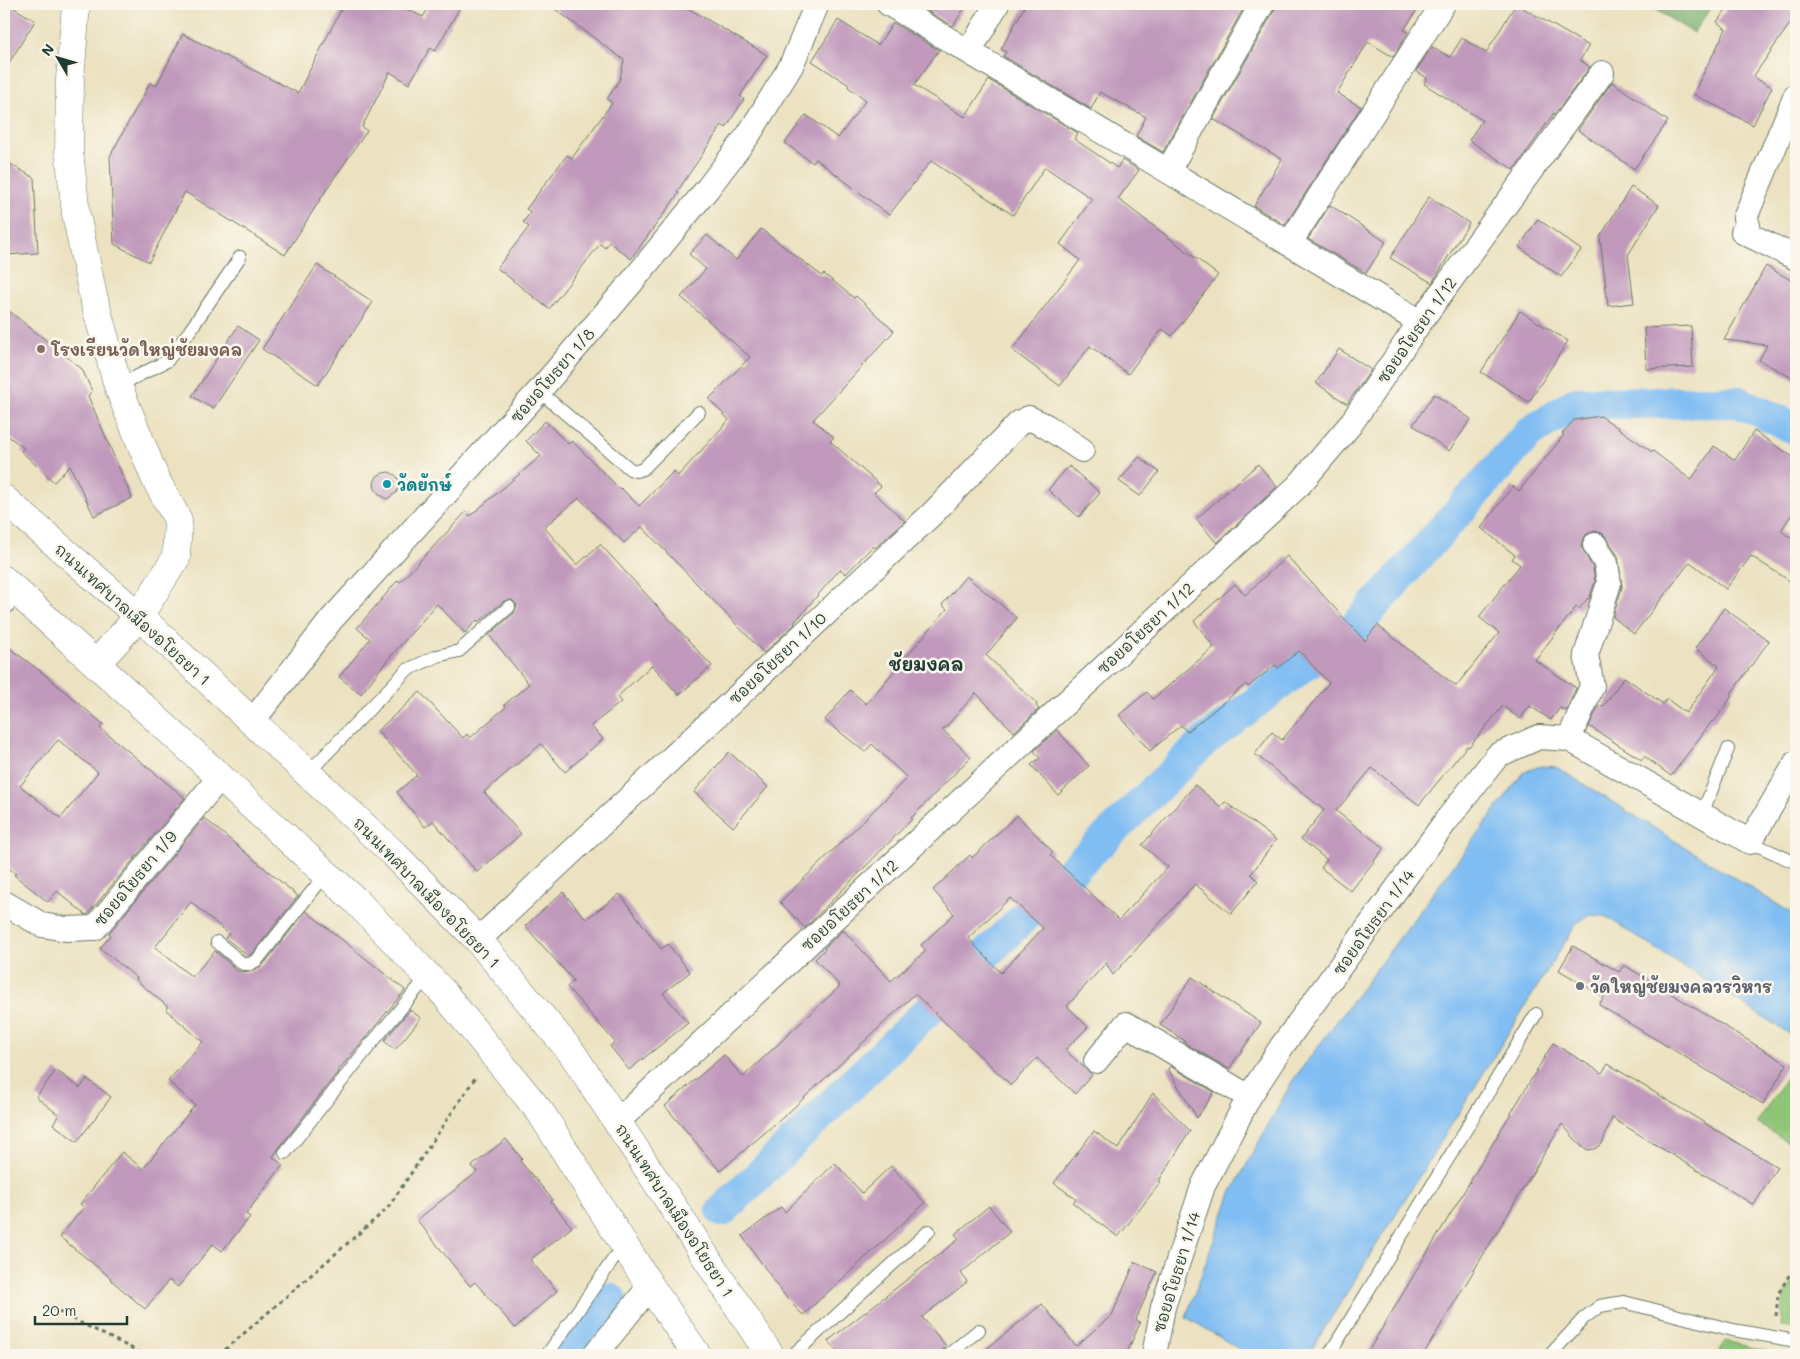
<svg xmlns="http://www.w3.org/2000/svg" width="1800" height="1359" font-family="Mali,'Playpen Sans Thai',sans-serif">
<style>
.green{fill:#8fc577;stroke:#578156}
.forest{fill:#73aa68;stroke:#49744e}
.water{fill:#80bdf3;stroke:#507d94}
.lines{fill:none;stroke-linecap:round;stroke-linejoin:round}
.canal{stroke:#80bdf3;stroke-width:32}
.building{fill:#c099bc;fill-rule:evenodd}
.lane-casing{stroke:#677765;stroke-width:14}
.street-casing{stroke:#677765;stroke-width:26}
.secondary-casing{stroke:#677765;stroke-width:29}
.path{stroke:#677765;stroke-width:3;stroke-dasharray:4 4;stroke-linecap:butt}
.lane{stroke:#fff;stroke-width:12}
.street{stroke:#fff;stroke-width:24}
.secondary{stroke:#fff;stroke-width:28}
.education-dot{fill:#8d6e63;stroke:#fbf7ec;stroke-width:2}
.culture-dot{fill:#0f9aa8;stroke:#fbf7ec;stroke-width:2}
.worship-dot{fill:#6b7280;stroke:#fbf7ec;stroke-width:2}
.labels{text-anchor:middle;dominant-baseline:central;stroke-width:5;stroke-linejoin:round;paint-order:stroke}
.street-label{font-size:16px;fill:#1f3d34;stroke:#fbf7ec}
.education-label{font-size:16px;font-weight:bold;fill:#785e54;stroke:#fbf7ec;text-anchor:start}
.culture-label{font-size:16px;font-weight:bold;fill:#0d838f;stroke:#fbf7ec;text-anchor:start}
.worship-label{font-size:16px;font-weight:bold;fill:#5b616d;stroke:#fbf7ec;text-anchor:start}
.neighbourhood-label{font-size:18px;font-weight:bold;fill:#1f3d34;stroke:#fbf7ec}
</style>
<rect width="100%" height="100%" fill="#fbf7ec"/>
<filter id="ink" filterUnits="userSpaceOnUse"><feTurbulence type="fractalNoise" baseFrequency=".02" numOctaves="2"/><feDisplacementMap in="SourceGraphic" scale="10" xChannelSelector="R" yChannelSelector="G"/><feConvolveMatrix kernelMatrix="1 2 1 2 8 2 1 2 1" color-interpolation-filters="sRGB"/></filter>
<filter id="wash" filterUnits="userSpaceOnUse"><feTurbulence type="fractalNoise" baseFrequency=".0096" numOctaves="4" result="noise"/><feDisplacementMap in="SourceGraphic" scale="20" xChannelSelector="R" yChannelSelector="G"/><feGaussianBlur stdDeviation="1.12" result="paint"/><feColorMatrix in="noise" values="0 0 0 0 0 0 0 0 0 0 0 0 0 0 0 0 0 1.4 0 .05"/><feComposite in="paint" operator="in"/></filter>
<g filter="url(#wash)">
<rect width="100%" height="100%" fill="#ece2c1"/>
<path class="green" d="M 1796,1062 L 1796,1147 L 1757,1123 Z
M 1796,1277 L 1796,1329 L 1781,1327 L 1784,1296 Z
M 1726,1341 L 1781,1355 L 1717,1355 Z"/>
<path class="forest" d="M 1646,4 L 1714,4 L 1693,33 Z"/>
<path class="water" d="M 1541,766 L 1556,767 L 1796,916 L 1796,1038 L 1605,916 L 1590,915 L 1577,923 L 1308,1355 L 1249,1355 L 1186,1317 L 1231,1193 L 1293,1080 L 1524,772 Z"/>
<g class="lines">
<path class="canal" d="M 722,1211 L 1206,740 L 1355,627 L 1530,432 L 1575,403 L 1739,402 L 1796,429
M 565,1355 L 611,1299"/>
</g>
<g id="blocks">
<path class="building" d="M 4,4 L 8,4 L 35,21 L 4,71 Z
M 344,4 L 396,4 L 423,17 L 431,4 L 462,4 L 435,51 L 430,48 L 409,84 L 390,72 L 362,127 L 367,131 L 330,184 L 285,255 L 185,192 L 149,262 L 114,244 L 110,156 L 150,83 L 156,86 L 183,34 L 298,93 Z
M 548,4 L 681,4 L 767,55 L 740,96 L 744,99 L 726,128 L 722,125 L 677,192 L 679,193 L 631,259 L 609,242 L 605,248 L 600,244 L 549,309 L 497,268 L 529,227 L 523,222 L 531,212 L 526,209 L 567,155 L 572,158 L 612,103 L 607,99 L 620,79 L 624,60 Z
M 915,4 L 967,4 L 953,26 Z
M 1026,4 L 1246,4 L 1163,152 L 1136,136 L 1146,117 L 1100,92 L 1091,109 L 1003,56 L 1006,52 L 1001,49 Z
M 1276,4 L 1421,4 L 1404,30 L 1408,32 L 1393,57 L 1368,42 L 1337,93 L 1361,107 L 1285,225 L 1254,206 L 1282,159 L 1213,119 L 1274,11 Z
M 1516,4 L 1589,46 L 1580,60 L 1590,67 L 1555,114 L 1554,113 L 1514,170 L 1469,140 L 1482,120 L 1424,84 L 1427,78 L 1416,71 L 1432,47 L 1450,57 L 1462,38 L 1486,53 Z
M 1730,4 L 1796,4 L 1796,15 L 1753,77 L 1772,87 L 1753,125 L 1693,94 L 1726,29 L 1717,22 Z
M 838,20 L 878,45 L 893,23 L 939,50 L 914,85 L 965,117 L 989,80 L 1078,133 L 1074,139 L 1117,168 L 1122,160 L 1139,170 L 1118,199 L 1218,275 L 1172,336 L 1162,329 L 1128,374 L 1090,346 L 1060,386 L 1012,350 L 1080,260 L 1060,244 L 1092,199 L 1045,167 L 1013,215 L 931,161 L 889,215 L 816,159 L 813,163 L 785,143 L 806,115 L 838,138 L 866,100 L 848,87 L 849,85 L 812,61 Z
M 1612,82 L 1668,121 L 1634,169 L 1578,130 Z
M 4,160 L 34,178 L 38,253 L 4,255 Z
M 1631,187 L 1659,205 L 1628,255 L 1634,303 L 1608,306 L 1600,237 Z
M 1429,197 L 1469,223 L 1432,283 L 1390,258 Z
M 1330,205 L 1386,242 L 1366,273 L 1308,239 Z
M 1538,219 L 1581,250 L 1561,277 L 1519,247 Z
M 761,229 L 822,276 L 824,274 L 854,298 L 856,296 L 894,331 L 813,420 L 834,437 L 830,441 L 881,486 L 874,493 L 905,521 L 875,548 L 873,546 L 846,574 L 840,569 L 794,623 L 795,624 L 764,653 L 642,527 L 624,543 L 579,498 L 544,527 L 577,565 L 600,544 L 712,666 L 679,695 L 652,665 L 617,697 L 621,702 L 591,726 L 603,739 L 565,772 L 541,744 L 484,792 L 521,834 L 477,872 L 433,821 L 425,827 L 397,792 L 417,775 L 377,731 L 420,692 L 463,738 L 467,734 L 470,738 L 506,707 L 504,705 L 529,684 L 489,635 L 514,613 L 517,605 L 512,600 L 504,601 L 479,622 L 477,620 L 465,633 L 437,604 L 385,663 L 361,694 L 339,677 L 370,639 L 357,628 L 398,580 L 400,582 L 466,512 L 470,516 L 541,456 L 526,441 L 545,421 L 568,444 L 572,441 L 620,489 L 621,488 L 639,506 L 674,471 L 678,476 L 729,420 L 709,399 L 750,357 L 681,297 L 706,269 L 689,254 L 707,235 L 736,260 Z
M 317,265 L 373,302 L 318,385 L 262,349 Z
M 1766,266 L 1796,283 L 1796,380 L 1759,360 L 1767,345 L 1724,340 Z
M 4,307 L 82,369 L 92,391 L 88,396 L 132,498 L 94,516 L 70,466 L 54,482 L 21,451 L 24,448 L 4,433 Z
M 1520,311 L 1568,341 L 1529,402 L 1481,372 Z
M 238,326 L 259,340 L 213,409 L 192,396 Z
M 1691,326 L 1693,367 L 1646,369 L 1644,328 Z
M 1339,349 L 1371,370 L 1347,404 L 1316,383 Z
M 1434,394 L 1471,419 L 1449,451 L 1413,425 Z
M 1601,416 L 1652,452 L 1653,451 L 1691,480 L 1714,446 L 1735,460 L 1754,431 L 1796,459 L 1796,507 L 1781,531 L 1796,541 L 1796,585 L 1751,556 L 1726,589 L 1690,562 L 1634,634 L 1613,617 L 1622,587 L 1618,556 L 1607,538 L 1602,533 L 1595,531 L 1587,534 L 1583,539 L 1581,546 L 1593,568 L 1595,582 L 1589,599 L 1588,598 L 1579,609 L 1576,607 L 1535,660 L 1576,688 L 1566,711 L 1560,708 L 1551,720 L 1530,706 L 1520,719 L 1503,706 L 1469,747 L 1467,746 L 1419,805 L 1372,768 L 1336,811 L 1384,848 L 1351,891 L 1321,868 L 1327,860 L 1301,839 L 1324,810 L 1255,754 L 1272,732 L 1282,740 L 1329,683 L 1299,651 L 1278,668 L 1275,665 L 1248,687 L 1246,684 L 1187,732 L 1181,725 L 1150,751 L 1119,715 L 1147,692 L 1153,699 L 1214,647 L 1194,621 L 1235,584 L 1245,595 L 1287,556 L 1365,641 L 1377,625 L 1456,686 L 1499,633 L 1479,617 L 1520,565 L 1512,559 L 1515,555 L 1481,528 L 1513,486 L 1519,491 L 1564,435 L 1562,434 L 1574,420 Z
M 1139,457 L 1159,472 L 1140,496 L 1119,481 Z
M 1258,464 L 1277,487 L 1217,543 L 1196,519 Z
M 1069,466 L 1100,493 L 1079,517 L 1048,490 Z
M 389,472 L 395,475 L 399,480 L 399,487 L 396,493 L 387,499 L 379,494 L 375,489 L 374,483 L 377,476 L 383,473 Z
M 966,576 L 1017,618 L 986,655 L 1037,704 L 1036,706 L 1039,709 L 1014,732 L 976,693 L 943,730 L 971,757 L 911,818 L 912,819 L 805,928 L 780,902 L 907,778 L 872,744 L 865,752 L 825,720 L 850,690 L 866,704 L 947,609 L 942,605 Z
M 1724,608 L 1769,641 L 1730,695 L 1732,696 L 1714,722 L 1712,721 L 1671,776 L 1644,756 L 1642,760 L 1589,726 L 1599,705 L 1603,707 L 1624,677 L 1663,704 L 1667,699 L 1686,713 L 1719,666 L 1695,648 Z
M 4,644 L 43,673 L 103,724 L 100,728 L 185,798 L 88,914 L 86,915 L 57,891 L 48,902 L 14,875 L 16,874 L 4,864 ZM 58,740 L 98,772 L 61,818 L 20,786 Z
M 1057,730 L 1089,766 L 1058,795 L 1031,765 L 1040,758 L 1034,751 Z
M 729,752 L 768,787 L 733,827 L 694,792 Z
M 1195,785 L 1221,807 L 1225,802 L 1276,840 L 1251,874 L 1258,881 L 1231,914 L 1195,884 L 1113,975 L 1106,963 L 1067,1006 L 1088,1027 L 1065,1050 L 1092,1075 L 1075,1094 L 1037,1058 L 1011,1085 L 915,994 L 789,1112 L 720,1171 L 665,1106 L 724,1055 L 743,1077 L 840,986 L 815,959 L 825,949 L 824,948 L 843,930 L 891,981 L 926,951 L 921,945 L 954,914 L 933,890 L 970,855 L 972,858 L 1017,815 L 1053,852 L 1050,855 L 1119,920 L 1168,867 L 1142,845 ZM 1010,898 L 1043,928 L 1001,973 L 968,938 Z
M 204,818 L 298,896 L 252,954 L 248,956 L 225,938 L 229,934 L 191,902 L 155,947 L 192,977 L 215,951 L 238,971 L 250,972 L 263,965 L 306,911 L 405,990 L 337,1072 L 338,1072 L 279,1148 L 273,1157 L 283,1165 L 246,1214 L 250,1217 L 222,1251 L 213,1244 L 178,1287 L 169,1280 L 145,1309 L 110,1279 L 111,1278 L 60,1237 L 84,1207 L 80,1204 L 122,1152 L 143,1169 L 195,1105 L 168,1081 L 203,1042 L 166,1010 L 168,1007 L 136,980 L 137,978 L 100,948 L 111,935 L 109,933 Z
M 563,892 L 586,919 L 620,894 L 661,949 L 668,944 L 690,972 L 663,993 L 688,1023 L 629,1070 L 610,1046 L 615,1042 L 567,987 L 574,981 L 525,926 Z
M 1573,946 L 1619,972 L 1624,965 L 1787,1064 L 1763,1104 L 1599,1005 L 1604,997 L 1559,970 Z
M 1192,977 L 1261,1023 L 1229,1069 L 1185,1043 L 1185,1041 L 1160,1025 Z
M 410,1010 L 421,1018 L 395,1050 L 384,1041 Z
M 1553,1043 L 1602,1073 L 1608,1064 L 1777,1167 L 1754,1205 L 1612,1118 L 1602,1144 L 1595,1149 L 1588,1150 L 1581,1146 L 1562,1124 L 1423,1355 L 1366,1355 Z
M 1170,1066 L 1214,1092 L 1197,1118 L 1168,1069 Z
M 56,1070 L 80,1088 L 87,1079 L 111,1097 L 77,1142 L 53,1124 L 59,1115 L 36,1097 Z
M 1153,1093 L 1190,1131 L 1159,1181 L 1161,1182 L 1118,1237 L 1073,1203 L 1076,1199 L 1054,1183 L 1094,1131 L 1118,1149 Z
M 506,1139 L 522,1159 L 520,1161 L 553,1200 L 551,1202 L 572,1227 L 530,1260 L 557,1291 L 515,1328 L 475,1282 L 470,1286 L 417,1220 L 477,1172 L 472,1166 Z
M 835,1163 L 862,1193 L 891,1166 L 925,1203 L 803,1315 L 788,1300 L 742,1236 L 781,1207 L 785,1212 Z
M 989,1206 L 1010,1232 L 961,1273 L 967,1282 L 922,1317 L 946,1346 L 941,1352 L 940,1355 L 841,1355 L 828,1341 L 959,1239 L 955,1234 Z
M 1135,1262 L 1157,1272 L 1136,1319 L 1140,1323 L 1126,1355 L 979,1355 L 1042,1304 L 1076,1346 L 1112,1315 Z"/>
</g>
</g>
<g filter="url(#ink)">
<use href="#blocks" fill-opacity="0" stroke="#677765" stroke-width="1"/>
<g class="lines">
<defs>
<path id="lane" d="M 118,386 L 167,361 L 189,332 L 240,257
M 539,391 L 630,469 L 636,471 L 643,469 L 699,412
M 4,611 L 18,593
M 307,774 L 407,670 L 437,656 L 459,651 L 509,607
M 1702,814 L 1728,749
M 1750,842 L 1796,863
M 217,942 L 243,964 L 250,964 L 257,960 L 326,874
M 285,1153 L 371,1044 L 428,976
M 547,1355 L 624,1244
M 793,1355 L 929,1231
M 948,1355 L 979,1330
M 1329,1355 L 1536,1014
M 1550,1355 L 1584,1318 L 1600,1306 L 1624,1302 L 1733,1330 L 1796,1341"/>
<path id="street" d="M 889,4 L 1420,322
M 969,52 L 997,4
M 1796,95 L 1745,218 L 1748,225 L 1743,232 L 1796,258
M 1168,171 L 1262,4
M 1289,244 L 1443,4
M 252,722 L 331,620 L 539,391 L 631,283 L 708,188 L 749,134 L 791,66 L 817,4
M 1569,739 L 1592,686 L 1586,655 L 1609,583 L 1606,563 L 1595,545
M 4,903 L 42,925 L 66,929 L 95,928 L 220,777
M 478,940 L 934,512 L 1019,423 L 1029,418 L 1046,426 L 1082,450
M 1096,1061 L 1126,1024 L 1249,1097
M 618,1121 L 1299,485 L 1350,425 L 1420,322 L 1602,73
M 595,1355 L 650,1286
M 1154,1355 L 1163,1307 L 1203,1186 L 1249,1097 L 1282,1046 L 1446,821 L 1498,755 L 1539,737 L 1569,739 L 1750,842 L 1796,763"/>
<path id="secondary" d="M 76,4 L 70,79 L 69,151 L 76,214 L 93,296 L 118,386 L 155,478 L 178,520 L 176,558 L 139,616 L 96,664
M 4,499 L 139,616 L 394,854 L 478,940 L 572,1053 L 770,1355
M 4,580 L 356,901 L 442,991 L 541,1113 L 650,1286 L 697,1355"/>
</defs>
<use href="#lane" class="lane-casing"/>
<use href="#street" class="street-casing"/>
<use href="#secondary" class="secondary-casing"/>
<path class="path" d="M 51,1308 L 145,1355
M 1776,1316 L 1778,1294 L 1796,1264
M 219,1355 L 387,1209 L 475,1078"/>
<use href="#lane" class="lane"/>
<use href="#street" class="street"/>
<use href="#secondary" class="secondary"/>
</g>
</g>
<circle class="education-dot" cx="41" cy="349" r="5"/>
<circle class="culture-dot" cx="387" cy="484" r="5"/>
<circle class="worship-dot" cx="1580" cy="986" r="5"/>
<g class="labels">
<g class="street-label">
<text transform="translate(1416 330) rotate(-55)">ซอยอโยธยา 1/12</text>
<text transform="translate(552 375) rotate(-49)">ซอยอโยธยา 1/8</text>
<text transform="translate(133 614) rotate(42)">ถนนเทศบาลเมืองอโยธยา 1</text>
<text transform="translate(1145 628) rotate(-43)">ซอยอโยธยา 1/12</text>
<text transform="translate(777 658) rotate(-43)">ซอยอโยธยา 1/10</text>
<text transform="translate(135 878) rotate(-50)">ซอยอโยธยา 1/9</text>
<text transform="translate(427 892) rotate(46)">ถนนเทศบาลเมืองอโยธยา 1</text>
<text transform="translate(849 905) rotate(-43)">ซอยอโยธยา 1/12</text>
<text transform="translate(1373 922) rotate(-54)">ซอยอโยธยา 1/14</text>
<text transform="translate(675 1210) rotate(57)">ถนนเทศบาลเมืองอโยธยา 1</text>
<text transform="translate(1176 1272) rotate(-73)">ซอยอโยธยา 1/14</text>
</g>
<g class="education-label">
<text x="51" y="349">โรงเรียนวัดใหญ่ชัยมงคล</text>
</g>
<g class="culture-label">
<text x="397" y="484">วัดยักษ์</text>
</g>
<g class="worship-label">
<text x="1590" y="986">วัดใหญ่ชัยมงคลวรวิหาร</text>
</g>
<g class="neighbourhood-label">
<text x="926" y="664">ชัยมงคล</text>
</g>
</g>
<rect width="1800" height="1359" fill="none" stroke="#fbf7ec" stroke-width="20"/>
<g transform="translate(58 58) rotate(308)" stroke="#fbf7ec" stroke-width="4" paint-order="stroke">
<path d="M0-4L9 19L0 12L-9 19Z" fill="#1f3d34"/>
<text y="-8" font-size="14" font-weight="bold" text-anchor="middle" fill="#1f3d34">N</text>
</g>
<path d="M35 1316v8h92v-8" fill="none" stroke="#1f3d34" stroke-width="2.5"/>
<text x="42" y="1316" font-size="15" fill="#1f3d34" stroke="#fbf7ec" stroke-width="4" paint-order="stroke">20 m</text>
</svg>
